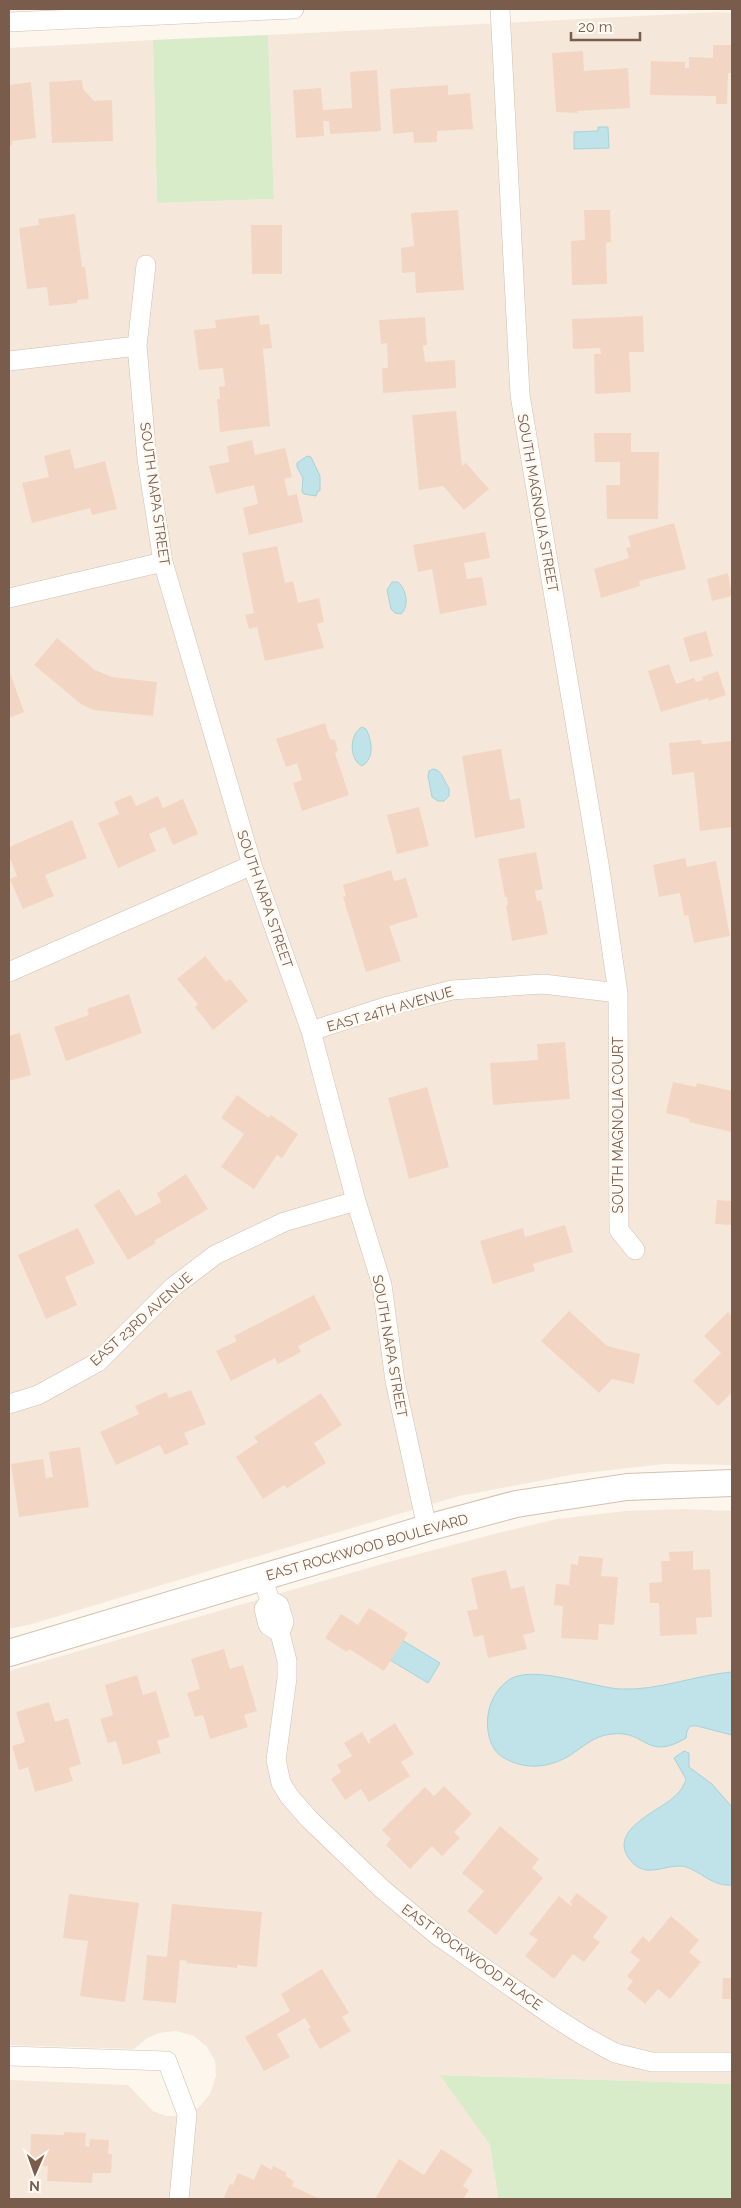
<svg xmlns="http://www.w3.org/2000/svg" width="741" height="2208" font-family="Raleway,sans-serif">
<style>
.residential{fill:#f5e8da}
.green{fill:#d8ecc9}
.water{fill:#bfe3e8;stroke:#a5d3da}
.building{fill:#f3d5c3}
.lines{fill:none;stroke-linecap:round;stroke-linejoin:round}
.street-casing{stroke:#d1beb0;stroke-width:20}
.secondary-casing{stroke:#d6c0b0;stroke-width:28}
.street{stroke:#fff;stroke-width:19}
.secondary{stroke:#fff;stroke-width:26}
.labels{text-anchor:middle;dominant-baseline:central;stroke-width:5;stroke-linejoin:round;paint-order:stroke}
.street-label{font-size:14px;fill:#7a5c4d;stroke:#fffaf3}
</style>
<rect width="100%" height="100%" fill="#fdf6ec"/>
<path class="residential" d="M 716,12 L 732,13 L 732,1465 L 664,1464 L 576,1474 L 459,1496 L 32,1624 L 9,1629 L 9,48 L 153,40 L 157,203 L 274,199 L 268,35 Z
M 682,1509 L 732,1511 L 732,2084 L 441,2075 L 490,2145 L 498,2199 L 9,2199 L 9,2080 L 128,2085 L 153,2111 L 166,2116 L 177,2116 L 192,2113 L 201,2105 L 210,2094 L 216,2076 L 215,2061 L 207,2047 L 194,2036 L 176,2031 L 159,2033 L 147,2038 L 134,2049 L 9,2045 L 9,1671 L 396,1560 L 498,1533 L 557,1519 L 625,1511 Z"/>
<path class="green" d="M 268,35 L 274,199 L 157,203 L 153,40 Z
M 440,2075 L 732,2084 L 732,2199 L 498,2199 L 490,2145 Z"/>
<path class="water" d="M 598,127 L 608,127 L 609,148 L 574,149 L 574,132 L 598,131 Z
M 307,456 L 311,457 L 320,476 L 320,491 L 318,491 L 316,496 L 304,494 L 302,492 L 303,478 L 297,467 L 297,463 Z
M 392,582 L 398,582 C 406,589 410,606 401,614 L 395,613 L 391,609 L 387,590 Z
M 362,727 L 366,729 C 372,741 375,758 362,766 C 349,760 349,734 362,727 Z
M 433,769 C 443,770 443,781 449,788 L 449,796 L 444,801 L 438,801 L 432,797 L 428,776 L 429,771 Z
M 402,1640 L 440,1663 L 428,1683 L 390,1660 Z
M 732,1672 L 732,1735 L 697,1726 L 690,1726 L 687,1731 L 686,1738 C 646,1762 647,1730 612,1734 C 595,1735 583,1747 569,1756 C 547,1769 522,1770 501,1756 C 489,1748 486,1728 488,1715 C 490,1700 499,1685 512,1678 C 538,1666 591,1687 620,1689 C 658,1691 695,1675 732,1672 Z
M 684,1751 L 689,1753 L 689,1767 L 712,1784 L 732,1807 L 732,1885 C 710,1887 696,1866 680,1866 C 669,1866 658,1871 646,1870 C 637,1868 633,1864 628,1857 C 610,1829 659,1811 674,1797 C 680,1792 684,1786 686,1779 L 674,1758 Z"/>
<path class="building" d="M 713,45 L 732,45 L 732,73 L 728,73 L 727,104 L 716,104 L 716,96 L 650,95 L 651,61 L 685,62 L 685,68 L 689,68 L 689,57 L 713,58 Z
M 583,51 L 584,71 L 628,68 L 630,108 L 577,111 L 578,113 L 556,112 L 552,53 Z
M 377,70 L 381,131 L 330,134 L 329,121 L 323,121 L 324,136 L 296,138 L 293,90 L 321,88 L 323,110 L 352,108 L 350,72 Z
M 82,80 L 83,89 L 94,101 L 112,100 L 113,141 L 52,143 L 49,82 Z
M 31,82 L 36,138 L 12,141 L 12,145 L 9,146 L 9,85 Z
M 448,85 L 448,95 L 470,93 L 473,129 L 437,131 L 437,142 L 414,143 L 413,132 L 393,134 L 390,89 Z
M 458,210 L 464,290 L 416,293 L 415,272 L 402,273 L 401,248 L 414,246 L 411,213 Z
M 584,210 L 610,210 L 611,242 L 606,243 L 607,284 L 572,285 L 571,241 L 585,240 Z
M 75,214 L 82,267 L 85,267 L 89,299 L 77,300 L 77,303 L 49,306 L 47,287 L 27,289 L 19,228 L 39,225 L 38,219 Z
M 251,225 L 282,225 L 282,274 L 252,274 Z
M 259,315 L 260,325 L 269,324 L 272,348 L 263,349 L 270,426 L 220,432 L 217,399 L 220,399 L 219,387 L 225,386 L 223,368 L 199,370 L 194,330 L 216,328 L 215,320 Z
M 643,316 L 644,352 L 629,352 L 631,392 L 595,394 L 594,354 L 601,354 L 600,348 L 573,349 L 572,319 Z
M 425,317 L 427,345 L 423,345 L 425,362 L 455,360 L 456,388 L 383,393 L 382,368 L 388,368 L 387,343 L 381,344 L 379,320 Z
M 456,411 L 462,466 L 466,463 L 489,489 L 464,510 L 443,486 L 419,490 L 412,415 Z
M 594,433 L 631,433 L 631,452 L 659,452 L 658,519 L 607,519 L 606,485 L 620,485 L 620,462 L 595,462 Z
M 252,440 L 255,455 L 285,448 L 292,477 L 284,479 L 288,496 L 297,494 L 303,522 L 249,535 L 243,508 L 258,504 L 254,485 L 216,494 L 209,466 L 229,462 L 227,446 Z
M 70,449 L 75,469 L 105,461 L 117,509 L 92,515 L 90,508 L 32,523 L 22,483 L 49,477 L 44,456 Z
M 674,523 L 686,569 L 639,581 L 640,586 L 601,598 L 594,569 L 629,558 L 626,548 L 631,547 L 628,536 Z
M 485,532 L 490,558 L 464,563 L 467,579 L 482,577 L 487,605 L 440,614 L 432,569 L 418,572 L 413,545 Z
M 277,546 L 285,583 L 293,581 L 298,603 L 319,598 L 324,622 L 317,624 L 324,648 L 265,661 L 257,627 L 249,629 L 245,615 L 254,613 L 242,553 Z
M 728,573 L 732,596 L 712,601 L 707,579 Z
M 706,631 L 713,656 L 690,662 L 683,638 Z
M 57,638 L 95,670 L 112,677 L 157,682 L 153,716 L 94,710 L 81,704 L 34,665 Z
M 669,664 L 676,684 L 694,678 L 696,682 L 703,680 L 702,677 L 718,671 L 726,695 L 709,701 L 708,698 L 661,712 L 648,671 Z
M 9,670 L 24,712 L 9,718 Z
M 325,723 L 330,739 L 335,740 L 338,750 L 335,753 L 349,795 L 302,811 L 293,783 L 302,780 L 297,763 L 286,767 L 276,739 Z
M 701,740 L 702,744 L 732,741 L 732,827 L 700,831 L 694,772 L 672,775 L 669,743 Z
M 501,749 L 510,800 L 520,798 L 525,828 L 475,838 L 462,756 Z
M 131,795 L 136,806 L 158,796 L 163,808 L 183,799 L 198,834 L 173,845 L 165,827 L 149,834 L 156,851 L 118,868 L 98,823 L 119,814 L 114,802 Z
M 419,807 L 429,846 L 397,854 L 387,815 Z
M 72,820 L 87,858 L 45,875 L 54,896 L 23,909 L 10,879 L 17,876 L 9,856 L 9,847 Z
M 536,852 L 543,889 L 535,891 L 537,901 L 541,900 L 548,934 L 512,941 L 506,906 L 508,905 L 507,897 L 505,897 L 498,859 Z
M 685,858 L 687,867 L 716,861 L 730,936 L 694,943 L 688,915 L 684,916 L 680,893 L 659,897 L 653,865 Z
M 391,870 L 394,881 L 406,878 L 418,917 L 389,926 L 401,961 L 366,972 L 343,897 L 346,896 L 343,885 Z
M 205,956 L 226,982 L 230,979 L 248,1001 L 213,1030 L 195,1007 L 198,1004 L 177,979 Z
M 129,994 L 142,1033 L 66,1061 L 54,1027 L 89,1015 L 87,1009 Z
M 20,1033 L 31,1075 L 9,1081 L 9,1036 Z
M 565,1042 L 570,1099 L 493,1105 L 490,1063 L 538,1060 L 537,1044 Z
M 673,1082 L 696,1087 L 697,1083 L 732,1091 L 732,1132 L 689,1122 L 690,1119 L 666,1113 Z
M 427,1087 L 449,1167 L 409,1179 L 388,1098 Z
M 237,1095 L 269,1118 L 271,1115 L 298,1134 L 282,1158 L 277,1155 L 254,1189 L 221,1167 L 244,1134 L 221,1118 Z
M 186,1174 L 208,1209 L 154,1241 L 156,1243 L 128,1260 L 94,1205 L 119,1189 L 136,1216 L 161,1202 L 157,1193 Z
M 717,1200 L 732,1201 L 732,1225 L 715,1224 Z
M 565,1225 L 573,1252 L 533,1264 L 535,1271 L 493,1284 L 480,1241 L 523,1228 L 525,1237 Z
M 78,1228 L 95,1263 L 65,1277 L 77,1305 L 46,1319 L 18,1255 Z
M 314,1295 L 331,1329 L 298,1346 L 301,1352 L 278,1364 L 275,1358 L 231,1381 L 216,1351 L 237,1341 L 234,1336 Z
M 569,1311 L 607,1346 L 640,1354 L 634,1384 L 612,1379 L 599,1393 L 541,1341 Z
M 728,1312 L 732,1317 L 732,1392 L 718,1406 L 693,1381 L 721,1353 L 704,1336 Z
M 191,1390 L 206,1424 L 184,1433 L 189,1444 L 165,1455 L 160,1445 L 116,1465 L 100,1432 L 139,1414 L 135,1406 L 166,1392 L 169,1398 Z
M 321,1393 L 342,1425 L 314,1443 L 326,1463 L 287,1488 L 284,1485 L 263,1499 L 236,1457 L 258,1442 L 254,1437 Z
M 80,1447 L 89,1507 L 19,1517 L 11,1464 L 43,1459 L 46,1478 L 53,1477 L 49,1452 Z
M 693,1551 L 693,1570 L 710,1569 L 712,1617 L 696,1618 L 697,1634 L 660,1636 L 659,1603 L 650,1603 L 649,1583 L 662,1582 L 661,1561 L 670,1561 L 669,1552 Z
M 579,1556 L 603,1558 L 601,1576 L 618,1577 L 614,1625 L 599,1624 L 598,1640 L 561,1638 L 563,1606 L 554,1605 L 556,1584 L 569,1585 L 571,1564 L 578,1565 Z
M 506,1570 L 511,1589 L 524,1586 L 535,1632 L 523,1635 L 527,1649 L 488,1658 L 483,1635 L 474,1637 L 467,1611 L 478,1609 L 471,1578 Z
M 369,1608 L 408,1633 L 384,1671 L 349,1649 L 347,1652 L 325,1638 L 341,1614 L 358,1625 Z
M 224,1649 L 230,1669 L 243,1665 L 257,1711 L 244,1715 L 248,1727 L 210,1739 L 203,1715 L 195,1717 L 187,1693 L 200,1689 L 191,1659 Z
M 137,1675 L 143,1695 L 156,1691 L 170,1737 L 157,1741 L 161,1753 L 123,1765 L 116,1741 L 108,1743 L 100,1719 L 113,1715 L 105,1685 Z
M 49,1702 L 55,1722 L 68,1718 L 81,1764 L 69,1768 L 73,1781 L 35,1792 L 28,1767 L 19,1770 L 12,1746 L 25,1742 L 16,1712 Z
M 395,1723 L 414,1754 L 401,1762 L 410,1776 L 369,1802 L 361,1789 L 345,1800 L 331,1779 L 341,1772 L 337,1765 L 352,1756 L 344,1743 L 362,1732 L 369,1744 L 371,1742 L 369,1740 Z
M 444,1786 L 472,1814 L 454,1832 L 460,1838 L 442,1856 L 432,1846 L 410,1869 L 386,1845 L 391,1839 L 382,1830 L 425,1787 L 434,1796 Z
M 500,1826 L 539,1859 L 532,1868 L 543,1878 L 496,1935 L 467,1911 L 484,1891 L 462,1873 Z
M 577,1893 L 608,1917 L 593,1937 L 600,1942 L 584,1962 L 573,1954 L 554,1979 L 525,1956 L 538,1940 L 529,1934 L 559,1896 L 571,1906 L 572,1904 L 570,1902 Z
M 69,1894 L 139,1903 L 125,2002 L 80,1996 L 88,1941 L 63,1938 Z
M 172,1904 L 262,1912 L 257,1967 L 237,1965 L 237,1968 L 186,1963 L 187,1961 L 180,1960 L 176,2003 L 143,2000 L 147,1955 L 167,1957 Z
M 671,1916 L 699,1940 L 689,1952 L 701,1962 L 670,1999 L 658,1989 L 645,2004 L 627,1989 L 633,1981 L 627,1976 L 640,1960 L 630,1952 L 643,1936 L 649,1942 Z
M 322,1969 L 349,2013 L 342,2017 L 351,2031 L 320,2049 L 308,2029 L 311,2028 L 305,2018 L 277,2034 L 290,2057 L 264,2071 L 245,2037 L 290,2011 L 281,1994 Z
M 723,1978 L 732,1978 L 732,1999 L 722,1999 Z
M 64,2132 L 86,2133 L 85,2146 L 89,2147 L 90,2139 L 109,2140 L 108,2154 L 112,2154 L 111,2173 L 93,2173 L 92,2183 L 47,2181 L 48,2166 L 30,2165 L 31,2134 L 64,2135 Z
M 441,2149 L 473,2170 L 463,2186 L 469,2190 L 463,2199 L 375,2199 L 399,2159 L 424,2175 Z
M 261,2164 L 272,2170 L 273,2166 L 287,2173 L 285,2176 L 294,2181 L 292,2186 L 318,2198 L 318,2199 L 226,2199 L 224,2197 L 230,2184 L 233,2185 L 238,2173 L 254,2180 Z"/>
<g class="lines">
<defs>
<path id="street" d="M 500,9 L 520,395 L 600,870 L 618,993 L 619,1230 L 635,1250
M 9,22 L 294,9
M 146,265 L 137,346 L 147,459 L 163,562 L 252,865 L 311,1031 L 356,1201 L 382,1285 L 395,1381 L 427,1528
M 9,361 L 137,346
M 9,598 L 163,562
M 9,972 L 252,865
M 311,1031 L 385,1007 L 452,990 L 543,984 L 618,993
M 9,1404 L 38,1395 L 98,1362 L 173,1287 L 215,1255 L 284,1222 L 356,1201
M 262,1577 L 270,1600 L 279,1605 L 284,1622 L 280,1633 L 287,1661 L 287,1678 L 276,1760 L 281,1783 L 289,1796 L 309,1819 L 381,1888 L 437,1935 L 554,2017 L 584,2036 L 615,2053 L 652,2062 L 732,2062
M 270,1600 L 264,1609 L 268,1625 L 280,1633
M 9,2056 L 167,2061 L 187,2114 L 179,2199"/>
<path id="secondary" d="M 9,1653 L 427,1528 L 516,1504 L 627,1487 L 732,1483"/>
</defs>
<use href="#street" class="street-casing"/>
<use href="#secondary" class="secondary-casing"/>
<use href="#street" class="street"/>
<use href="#secondary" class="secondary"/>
</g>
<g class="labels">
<g class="street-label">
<text transform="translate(155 494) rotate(82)">SOUTH NAPA STREET</text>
<text transform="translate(538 503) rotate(80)">SOUTH MAGNOLIA STREET</text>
<text transform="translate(265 899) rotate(71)">SOUTH NAPA STREET</text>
<text transform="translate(390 1009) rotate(-16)">EAST 24TH AVENUE</text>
<text transform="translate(618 1125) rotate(-90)">SOUTH MAGNOLIA COURT</text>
<text transform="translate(141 1319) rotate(-42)">EAST 23RD AVENUE</text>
<text transform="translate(390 1346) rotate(80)">SOUTH NAPA STREET</text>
<text transform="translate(367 1547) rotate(-16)">EAST ROCKWOOD BOULEVARD</text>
<text transform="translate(472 1957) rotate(36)">EAST ROCKWOOD PLACE</text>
</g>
</g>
<rect width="741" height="2208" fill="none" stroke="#7a5c4d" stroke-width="20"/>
<g transform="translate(35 2173) rotate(182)" stroke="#fffaf3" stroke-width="4" paint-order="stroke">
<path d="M0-4L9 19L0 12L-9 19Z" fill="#7a5c4d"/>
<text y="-8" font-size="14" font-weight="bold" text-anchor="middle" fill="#7a5c4d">N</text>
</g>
<path d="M571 32v8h69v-8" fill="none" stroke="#7a5c4d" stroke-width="2.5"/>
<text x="578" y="32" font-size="15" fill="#7a5c4d" stroke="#fffaf3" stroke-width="4" paint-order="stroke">20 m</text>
</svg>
